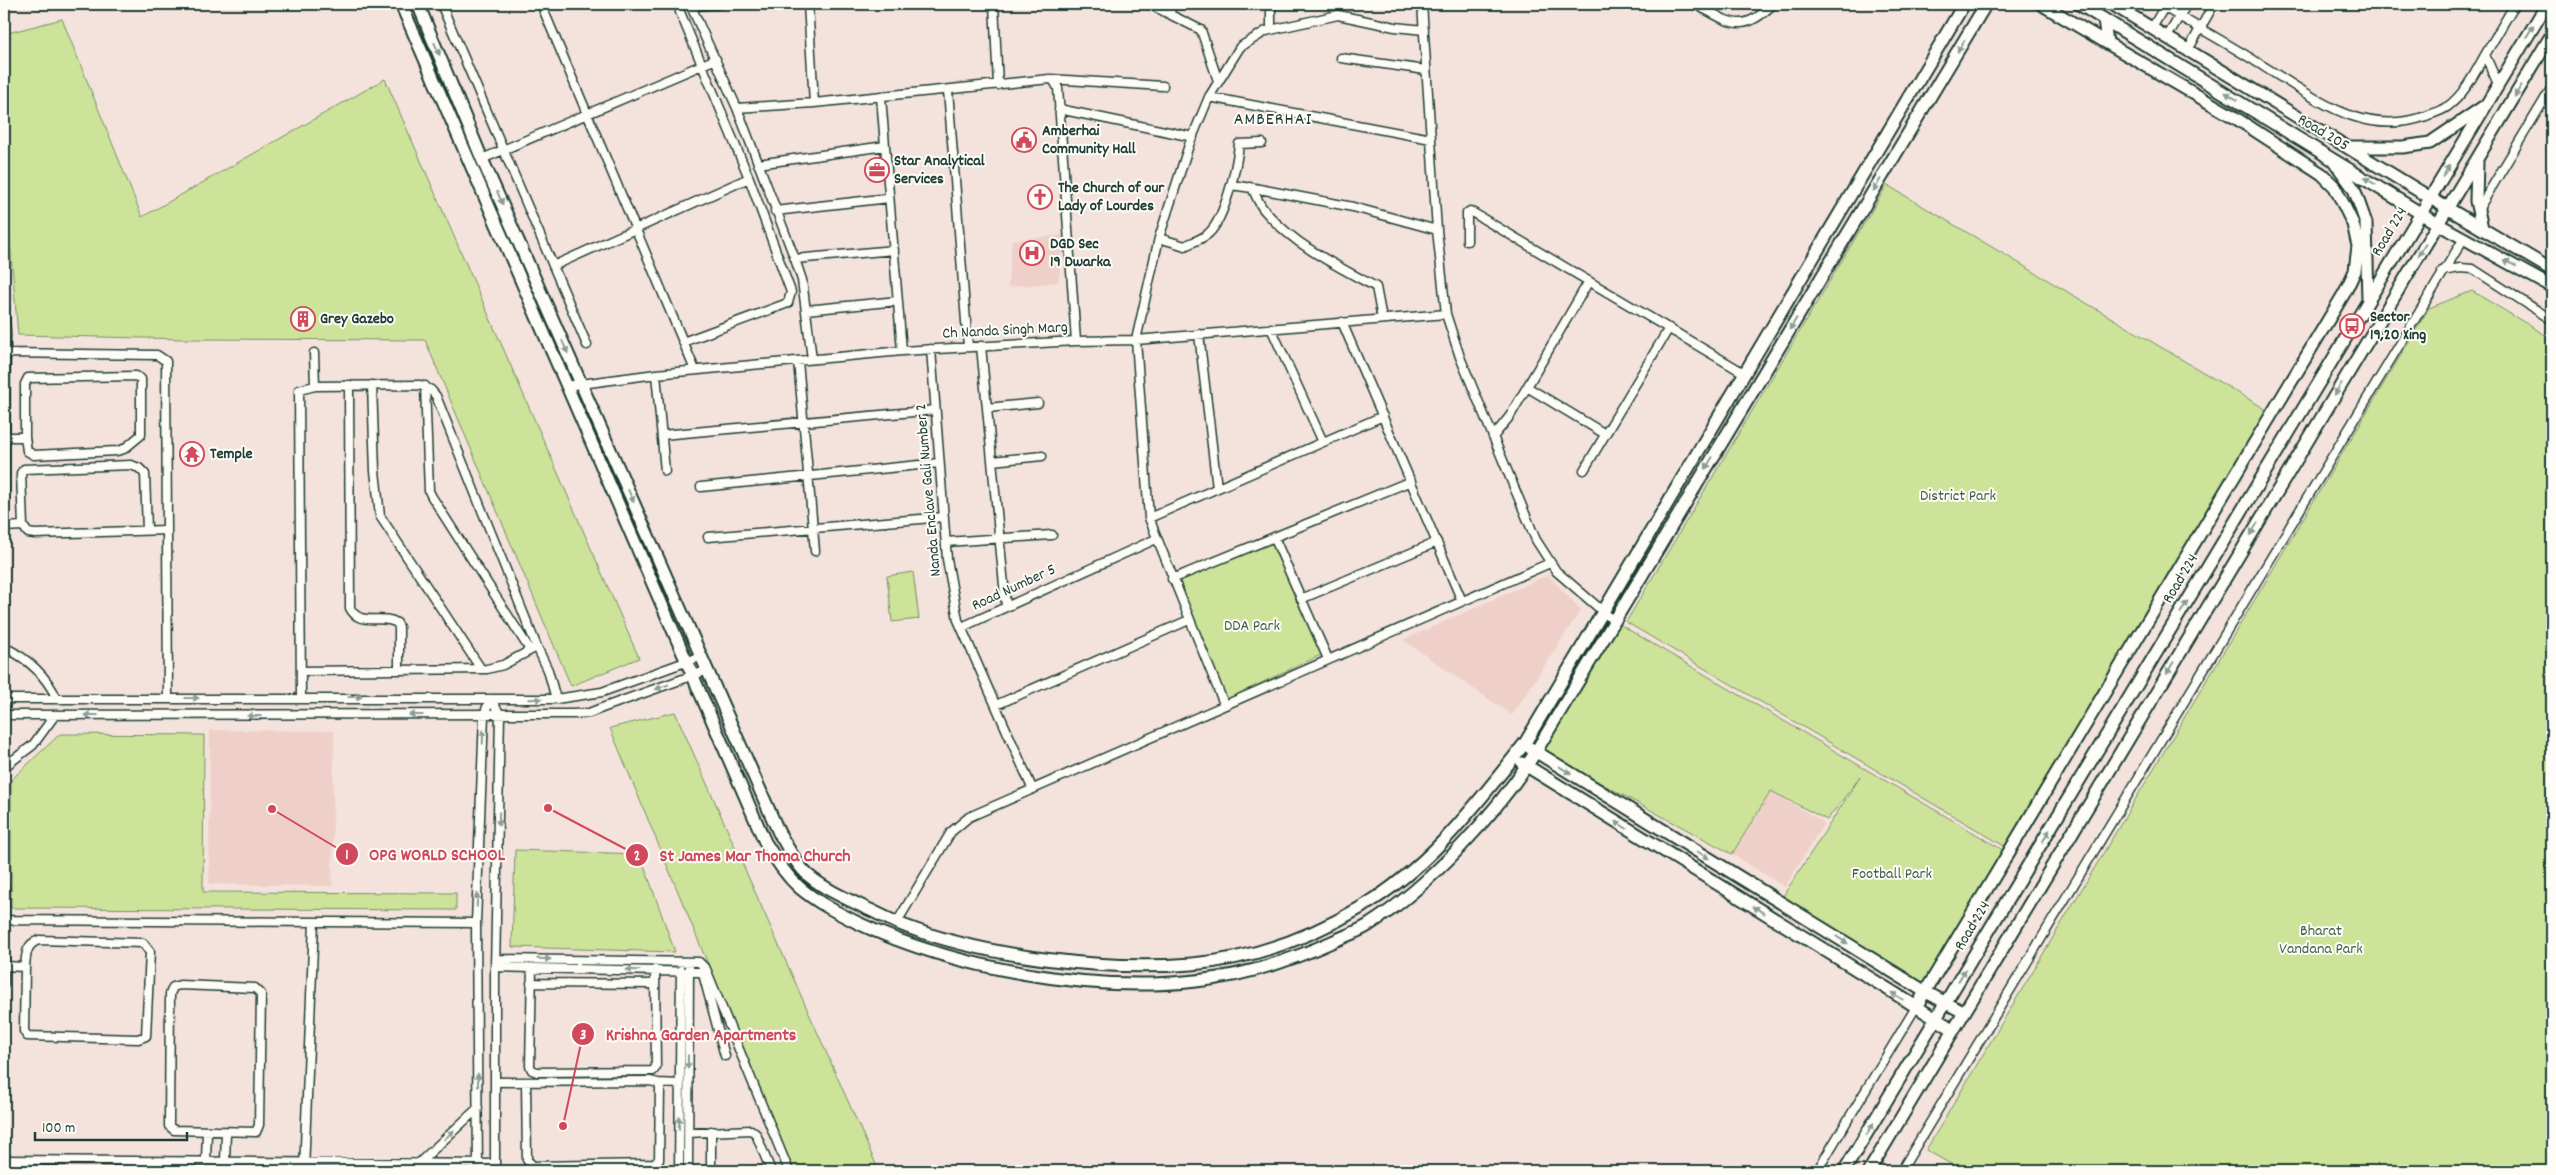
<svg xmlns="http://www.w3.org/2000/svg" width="2556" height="1175" font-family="Dekko,sans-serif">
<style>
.built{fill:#eed0c9}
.green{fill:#cce399;stroke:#769066}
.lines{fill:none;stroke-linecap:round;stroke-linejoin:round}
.street-casing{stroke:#1f3d34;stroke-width:11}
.secondary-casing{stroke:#1f3d34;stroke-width:15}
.street{stroke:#fdfcf7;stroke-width:8}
.secondary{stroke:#fdfcf7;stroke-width:11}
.oneway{fill:#8e9c96}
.labels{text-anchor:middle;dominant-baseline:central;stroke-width:4;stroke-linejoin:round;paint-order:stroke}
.poi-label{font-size:16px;font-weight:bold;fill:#1f3d34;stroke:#fdfcf7;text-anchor:start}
.street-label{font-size:16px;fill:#1f3d34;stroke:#fdfcf7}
.park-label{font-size:16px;fill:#425e48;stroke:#fdfcf7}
.neighbourhood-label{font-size:18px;letter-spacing:1px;fill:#1f3d34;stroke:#fdfcf7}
.leader{fill:none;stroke:#d1495b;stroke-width:2}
.callout-dot{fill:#d1495b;stroke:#fdfcf7;stroke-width:2}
.mark-label{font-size:15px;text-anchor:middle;font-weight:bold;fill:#fff}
.callout-label{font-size:18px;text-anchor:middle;font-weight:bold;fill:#d1495b;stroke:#fdfcf7;stroke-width:4;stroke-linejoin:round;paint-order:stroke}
</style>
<rect width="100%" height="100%" fill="#f4e2dc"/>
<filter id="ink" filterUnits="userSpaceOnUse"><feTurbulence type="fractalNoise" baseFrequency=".02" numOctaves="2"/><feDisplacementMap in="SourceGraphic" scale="10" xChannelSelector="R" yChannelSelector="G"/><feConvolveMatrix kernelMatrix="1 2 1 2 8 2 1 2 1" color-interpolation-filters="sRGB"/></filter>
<g filter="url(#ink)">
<path class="built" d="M 1065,235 L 1058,282 L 1008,287 L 1012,240 Z
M 1548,575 L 1581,610 L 1512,715 L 1403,640 Z
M 210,730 L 334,731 L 332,886 L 209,884 Z
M 1771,791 L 1824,823 L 1785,887 L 1732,854 Z"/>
<path class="green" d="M 62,19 L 142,217 L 385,79 L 639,658 L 571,686 L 425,340 L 184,339 L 18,335 L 4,172 L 4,34 Z
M 1887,185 L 2267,410 L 2006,847 L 1626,622 Z
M 2472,291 L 2552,339 L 2552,1171 L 1963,1171 L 1926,1150 L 2429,308 Z
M 1272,541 L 1325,653 L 1225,700 L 1173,581 Z
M 913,572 L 919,619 L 892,622 L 887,576 Z
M 1619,624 L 2003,850 L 1923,984 L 1783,896 L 1860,777 L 1827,820 L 1771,791 L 1732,854 L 1541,751 Z
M 675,712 L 879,1171 L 794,1171 L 610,728 Z
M 60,734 L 204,735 L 203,892 L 456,893 L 456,910 L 11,908 L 11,780 Z
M 515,850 L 640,854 L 675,952 L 512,947 Z"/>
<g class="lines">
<defs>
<path id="street" d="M 441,4 L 587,345
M 541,4 L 695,370
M 690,4 L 737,108 L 795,259 L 802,280 L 812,359
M 808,4 L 814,103
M 994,4 L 998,85
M 1149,4 L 1201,30 L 1218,81
M 1271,4 L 1271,30
M 1422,4 L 1437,230 L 1446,314 L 1460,357 L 1536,540 L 1556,571 L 1614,621
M 1695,4 C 1730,22 1741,36 1773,4
M 2159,4 C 2193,25 2229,44 2263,66 C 2314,97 2363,139 2426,116 C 2433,113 2442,111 2447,107 C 2464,95 2475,73 2485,55
M 691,6 L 719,4
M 680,12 L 749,178 L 791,292 L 788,303 L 683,342
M 1170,14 L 1172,4
M 2152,28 L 2166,4
M 2167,37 L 2187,4
M 2188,50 L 2214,4
M 1341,58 L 1426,70
M 1050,79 L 1054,81 L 1058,88 L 1076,341
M 2498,84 L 2485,55 L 2515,4
M 948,90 L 968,347
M 881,97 L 902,351
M 1209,97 L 1431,139
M 737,108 L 814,103 L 1050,79 L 1163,86
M 1059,109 L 1193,137
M 482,159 L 716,59
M 758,164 L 885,146
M 1231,185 L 1252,188 C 1256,195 1259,205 1265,211 C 1294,245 1337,266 1376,287 L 1382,319
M 1249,187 L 1353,207 L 1437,230
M 2478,210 L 2552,87
M 775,211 L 889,198
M 1159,238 L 1185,246 C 1192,242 1203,239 1209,233 C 1225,218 1237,166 1239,144 L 1262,143
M 1467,241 L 1467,213 L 1470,211 L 1744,373
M 795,259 L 894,250
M 553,266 L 749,178
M 2442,271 L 2460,268 L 2473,269 L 2552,320
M 4,308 L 6,332 L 4,504
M 806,310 L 898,301
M 1342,322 L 1462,601
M 1271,328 L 1323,442
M 1199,334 L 1217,488
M 981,346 L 1006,606
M 931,349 L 947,559 L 958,620 L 1032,788
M 5,353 L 157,355 L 166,361 L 168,698
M 314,353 L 315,386
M 798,361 L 815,551
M 656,374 L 665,471
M 349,385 L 350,608 C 360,628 382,613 397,623 L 399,627 L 399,669
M 372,385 L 375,471 L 380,516 L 481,669
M 425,386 L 429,491 L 432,497 L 530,650
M 566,386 L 656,374 L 902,351 L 1076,341 L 1136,340 L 1446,314
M 1527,387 L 1605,434
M 987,408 L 1038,403
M 662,435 L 935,410
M 5,437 L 25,437 L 27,451 L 34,455 L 117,451 L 124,449 L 141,435 L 141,379 L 136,376 L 28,378 L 25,384 L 25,437
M 1493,437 L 1510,416 L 1589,281
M 992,461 L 1042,456
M 1584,470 L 1669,328
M 701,487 L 939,463
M 1149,518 L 1383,416
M 23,526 L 21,473 L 24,469 L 131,465 L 139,468 L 145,474 L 147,530
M 4,527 L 23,526 L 28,533 L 35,534 L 167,530
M 708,537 L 944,517
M 1274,537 L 1328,659
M 946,542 L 1052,535
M 1172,579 L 1411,481
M 1301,599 L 1437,542
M 962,627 L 1156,539
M 4,647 C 27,658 46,675 57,699
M 301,671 L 487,669 L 503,665 L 533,649
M 301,697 L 299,390 L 315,386 L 420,385 L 431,390 L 436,396 L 537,647 L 548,670 L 556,699
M 4,699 L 556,699 L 602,692 L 702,656
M 1224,704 L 1149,518 L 1136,340 L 1159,238 L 1189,145 L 1209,97 L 1240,47 L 1266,31 L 1338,15 L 1395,27 L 1424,30
M 996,705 L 1189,620
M 4,715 L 572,714 L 589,713 L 602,708 L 708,670
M 4,767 L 33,745 L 55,715
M 4,887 L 4,983
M 5,920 L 476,923
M 897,922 L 951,832 L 969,817 L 1550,563
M 495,959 L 699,962 L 706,969 L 789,1171
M 4,966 L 25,967 C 26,955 26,944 39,940 L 143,943 L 150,952 L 146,1036 L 138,1039 L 27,1036 L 24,1031 L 25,967
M 495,967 L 700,972 L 703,974 L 725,1056
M 532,968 L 530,1066 L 532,1070 L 537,1072 L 653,1071 L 656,1067 L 655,970
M 531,983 L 655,984
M 180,985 L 255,988 L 261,994 L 259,1125 L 256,1132 L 174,1130 L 169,1126 L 170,994 L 173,987 Z
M 495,1082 L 650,1081 L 658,1083 L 660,1088 L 659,1160 L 653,1164 L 533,1166 L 527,1160 L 526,1082
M 658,1083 L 680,1084
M 711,1131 L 711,1171
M 688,1133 L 751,1130 L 756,1134 L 771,1171
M 4,1160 L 495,1164
M 206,1160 L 207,1132
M 225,1161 L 226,1133
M 419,1163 L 478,1108
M 304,1171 L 314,922
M 478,1171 L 476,923 L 484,715 L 490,699 L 500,714 L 495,971 L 495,1171
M 679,1171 L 681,970
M 688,1171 L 689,966
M 1817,1171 L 1916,1007
M 1901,1171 L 2464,238"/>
<path id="secondary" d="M 401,4 L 765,842 C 776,859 785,875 800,888 C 818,903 838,913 858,923 C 953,968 1091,993 1196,981 C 1244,976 1290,961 1334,941 C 1345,936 1357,932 1367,926 C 1429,887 1495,815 1535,753 L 1986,4
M 418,4 L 482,159 L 779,833 C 788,847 796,865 809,876 C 826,890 847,899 866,908 C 879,914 892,921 905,926 C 986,957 1106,971 1192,964 C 1251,959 1309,938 1360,908 C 1429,868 1476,805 1525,743 L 1964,4
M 2041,4 L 2107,43
M 2079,4 L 2438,224 L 2552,287
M 2112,4 L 2447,208 L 2552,270
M 2351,147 L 2403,147 L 2430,143 L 2483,107
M 2334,161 L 2354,189 L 2366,223 L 2368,299
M 2477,162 L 2476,201 L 2482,228
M 1530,748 L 1924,991 L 1963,1012
M 1522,763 L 1954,1030
M 1916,1007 L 2345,292 L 2355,271 L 2358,246 L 2353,224 L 2335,187 L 2322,174 L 2234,117 L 2107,43 L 2104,19
M 1844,1171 L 2547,4
M 1869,1171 L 2552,34"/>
</defs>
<use href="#street" class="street-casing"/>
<use href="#secondary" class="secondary-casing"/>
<use href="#street" class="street"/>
<use href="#secondary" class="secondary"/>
</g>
<defs><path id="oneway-solid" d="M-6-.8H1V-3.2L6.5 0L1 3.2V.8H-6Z" transform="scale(1.25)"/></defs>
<g class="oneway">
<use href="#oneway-solid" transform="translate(2530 31) rotate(-59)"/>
<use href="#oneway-solid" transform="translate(1961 46) rotate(121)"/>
<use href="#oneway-solid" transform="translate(437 49) rotate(67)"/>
<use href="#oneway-solid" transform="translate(2518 91) rotate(121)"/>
<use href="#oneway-solid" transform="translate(2231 96) rotate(-149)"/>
<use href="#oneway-solid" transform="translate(2446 171) rotate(-59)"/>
<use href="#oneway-solid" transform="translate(2370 181) rotate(-148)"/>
<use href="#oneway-solid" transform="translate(1877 185) rotate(121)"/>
<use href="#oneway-solid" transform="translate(500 198) rotate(66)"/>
<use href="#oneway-solid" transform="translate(2422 250) rotate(121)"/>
<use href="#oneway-solid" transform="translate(2510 263) rotate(-151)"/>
<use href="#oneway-solid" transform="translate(1793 324) rotate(121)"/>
<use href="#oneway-solid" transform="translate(565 347) rotate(66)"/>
<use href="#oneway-solid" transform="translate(2338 389) rotate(121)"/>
<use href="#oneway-solid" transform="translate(1709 463) rotate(121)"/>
<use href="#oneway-solid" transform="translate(631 496) rotate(66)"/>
<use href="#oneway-solid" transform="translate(2254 529) rotate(121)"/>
<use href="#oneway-solid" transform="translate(2184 607) rotate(-59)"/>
<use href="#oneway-solid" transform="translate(2170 668) rotate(121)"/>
<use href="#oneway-solid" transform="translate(662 687) rotate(160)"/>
<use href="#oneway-solid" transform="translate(355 697)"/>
<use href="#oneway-solid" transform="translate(192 698)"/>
<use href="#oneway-solid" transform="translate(535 699) rotate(-1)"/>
<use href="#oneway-solid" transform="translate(91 715) rotate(-180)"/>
<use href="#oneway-solid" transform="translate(416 715) rotate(180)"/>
<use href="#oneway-solid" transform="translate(254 716) rotate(180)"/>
<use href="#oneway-solid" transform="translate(483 737) rotate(-88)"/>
<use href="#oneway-solid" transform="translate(1565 770) rotate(31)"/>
<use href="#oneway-solid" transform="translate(499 819) rotate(91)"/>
<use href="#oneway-solid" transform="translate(1621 825) rotate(-148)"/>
<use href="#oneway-solid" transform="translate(2046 836) rotate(-59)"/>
<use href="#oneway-solid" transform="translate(1703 855) rotate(32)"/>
<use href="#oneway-solid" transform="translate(477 900) rotate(-88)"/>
<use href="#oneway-solid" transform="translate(1759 910) rotate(-148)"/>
<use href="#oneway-solid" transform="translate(1842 940) rotate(32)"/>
<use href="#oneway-solid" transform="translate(544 959) rotate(1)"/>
<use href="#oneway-solid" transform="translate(633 970) rotate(-179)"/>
<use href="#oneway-solid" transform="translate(1962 975) rotate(-59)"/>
<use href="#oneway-solid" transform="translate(1897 996) rotate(-148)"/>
<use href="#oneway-solid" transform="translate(688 1062) rotate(90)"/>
<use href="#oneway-solid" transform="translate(478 1080) rotate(-91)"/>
<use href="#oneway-solid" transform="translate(679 1123) rotate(-89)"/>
<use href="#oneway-solid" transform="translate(1870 1129) rotate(-59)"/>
<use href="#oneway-solid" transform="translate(449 1135) rotate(-43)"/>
</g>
</g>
<defs>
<symbol id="civic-ring" viewBox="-11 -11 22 22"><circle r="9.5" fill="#fdfcf7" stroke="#d1495b" stroke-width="1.5"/><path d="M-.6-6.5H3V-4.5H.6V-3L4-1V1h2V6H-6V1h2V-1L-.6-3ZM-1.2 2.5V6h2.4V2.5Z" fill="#d1495b"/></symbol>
<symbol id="office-ring" viewBox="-11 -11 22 22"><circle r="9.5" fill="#fdfcf7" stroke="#d1495b" stroke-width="1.5"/><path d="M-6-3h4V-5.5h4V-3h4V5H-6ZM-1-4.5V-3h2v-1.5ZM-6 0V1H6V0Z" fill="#d1495b"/></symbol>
<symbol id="church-ring" viewBox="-11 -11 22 22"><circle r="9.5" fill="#fdfcf7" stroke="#d1495b" stroke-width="1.5"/><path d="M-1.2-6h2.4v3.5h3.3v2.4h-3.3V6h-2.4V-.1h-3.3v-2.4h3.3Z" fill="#d1495b"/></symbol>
<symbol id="hospital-ring" viewBox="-11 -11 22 22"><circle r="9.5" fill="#fdfcf7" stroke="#d1495b" stroke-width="1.5"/><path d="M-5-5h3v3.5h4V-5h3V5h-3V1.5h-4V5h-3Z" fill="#d1495b"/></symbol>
<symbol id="building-ring" viewBox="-11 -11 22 22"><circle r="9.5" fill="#fdfcf7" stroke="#d1495b" stroke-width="1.5"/><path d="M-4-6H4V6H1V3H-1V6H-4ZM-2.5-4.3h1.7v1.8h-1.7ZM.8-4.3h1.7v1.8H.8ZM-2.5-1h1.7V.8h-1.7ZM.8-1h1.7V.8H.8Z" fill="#d1495b"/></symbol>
<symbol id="bus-ring" viewBox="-11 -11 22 22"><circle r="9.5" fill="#fdfcf7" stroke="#d1495b" stroke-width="1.5"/><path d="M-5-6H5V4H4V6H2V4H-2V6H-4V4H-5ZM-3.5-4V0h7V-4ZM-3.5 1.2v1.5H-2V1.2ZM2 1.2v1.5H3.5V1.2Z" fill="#d1495b"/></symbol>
<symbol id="temple-ring" viewBox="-11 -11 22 22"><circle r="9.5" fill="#fdfcf7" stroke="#d1495b" stroke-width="1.5"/><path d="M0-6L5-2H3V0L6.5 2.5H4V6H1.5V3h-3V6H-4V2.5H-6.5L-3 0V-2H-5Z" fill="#d1495b"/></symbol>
</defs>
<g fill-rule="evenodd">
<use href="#civic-ring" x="1010" y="126" width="28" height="28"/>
<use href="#office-ring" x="863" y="156" width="28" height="28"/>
<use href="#church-ring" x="1026" y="183" width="28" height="28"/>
<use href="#hospital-ring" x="1018" y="239" width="28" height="28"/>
<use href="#building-ring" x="289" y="305" width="28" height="28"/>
<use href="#bus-ring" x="2338" y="312" width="28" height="28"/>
<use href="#temple-ring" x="178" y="440" width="28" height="28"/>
</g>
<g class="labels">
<g class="poi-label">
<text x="1042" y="131">Amberhai<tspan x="1042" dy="18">Community Hall</tspan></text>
<text x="894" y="161">Star Analytical<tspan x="894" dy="18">Services</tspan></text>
<text x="1058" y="188">The Church of our<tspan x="1058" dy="18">Lady of Lourdes</tspan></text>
<text x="1050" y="244">DGD Sec<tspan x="1050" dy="18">19 Dwarka</tspan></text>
<text x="2370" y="317">Sector<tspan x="2370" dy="18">19,20 Xing</tspan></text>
<text x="320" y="319">Grey Gazebo</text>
<text x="210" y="454">Temple</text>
</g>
<g class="street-label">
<text transform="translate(2323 133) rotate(31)">Road 205</text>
<text transform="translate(2390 232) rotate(-59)">Road 224</text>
<text transform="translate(1005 331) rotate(-3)">Ch Nanda Singh Marg</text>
<text transform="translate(929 490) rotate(-95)">Nanda Enclave Gali Number 2</text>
<text transform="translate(2181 579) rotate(-59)">Road 224</text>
<text transform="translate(1014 588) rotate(-25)">Road Number 5</text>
<text transform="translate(1973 926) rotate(-59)">Road 224</text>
</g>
<g class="park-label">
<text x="1958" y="496">District Park</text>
<text x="1252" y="626">DDA Park</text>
<text x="1892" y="874">Football Park</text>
<text x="2321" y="931">Bharat<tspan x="2321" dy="18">Vandana Park</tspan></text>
</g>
<g class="neighbourhood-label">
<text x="1273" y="120">AMBERHAI</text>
</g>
</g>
<path class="leader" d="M272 809L347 854M548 808L637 855M563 1126L583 1034"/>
<g class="callout-dot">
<circle cx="272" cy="809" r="5"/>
<circle cx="548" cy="808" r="5"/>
<circle cx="563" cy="1126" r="5"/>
<circle cx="347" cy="854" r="12"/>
<circle cx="637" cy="855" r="12"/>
<circle cx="583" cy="1034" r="12"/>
</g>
<g class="mark-label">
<text x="347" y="859">1</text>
<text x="637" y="860">2</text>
<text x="583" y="1039">3</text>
</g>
<g class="callout-label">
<text x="437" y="860">OPG WORLD SCHOOL</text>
<text x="755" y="861">St James Mar Thoma Church</text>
<text x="701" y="1040">Krishna Garden Apartments</text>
</g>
<rect width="2556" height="1175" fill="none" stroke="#fdfcf7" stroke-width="20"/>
<rect x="10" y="10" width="2536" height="1155" fill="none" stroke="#1f3d34" stroke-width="2" filter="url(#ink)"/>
<path d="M35 1132v8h152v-8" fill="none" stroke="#1f3d34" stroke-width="2.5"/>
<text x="42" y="1132" font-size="15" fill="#1f3d34" stroke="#fdfcf7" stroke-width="4" paint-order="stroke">100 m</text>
</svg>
